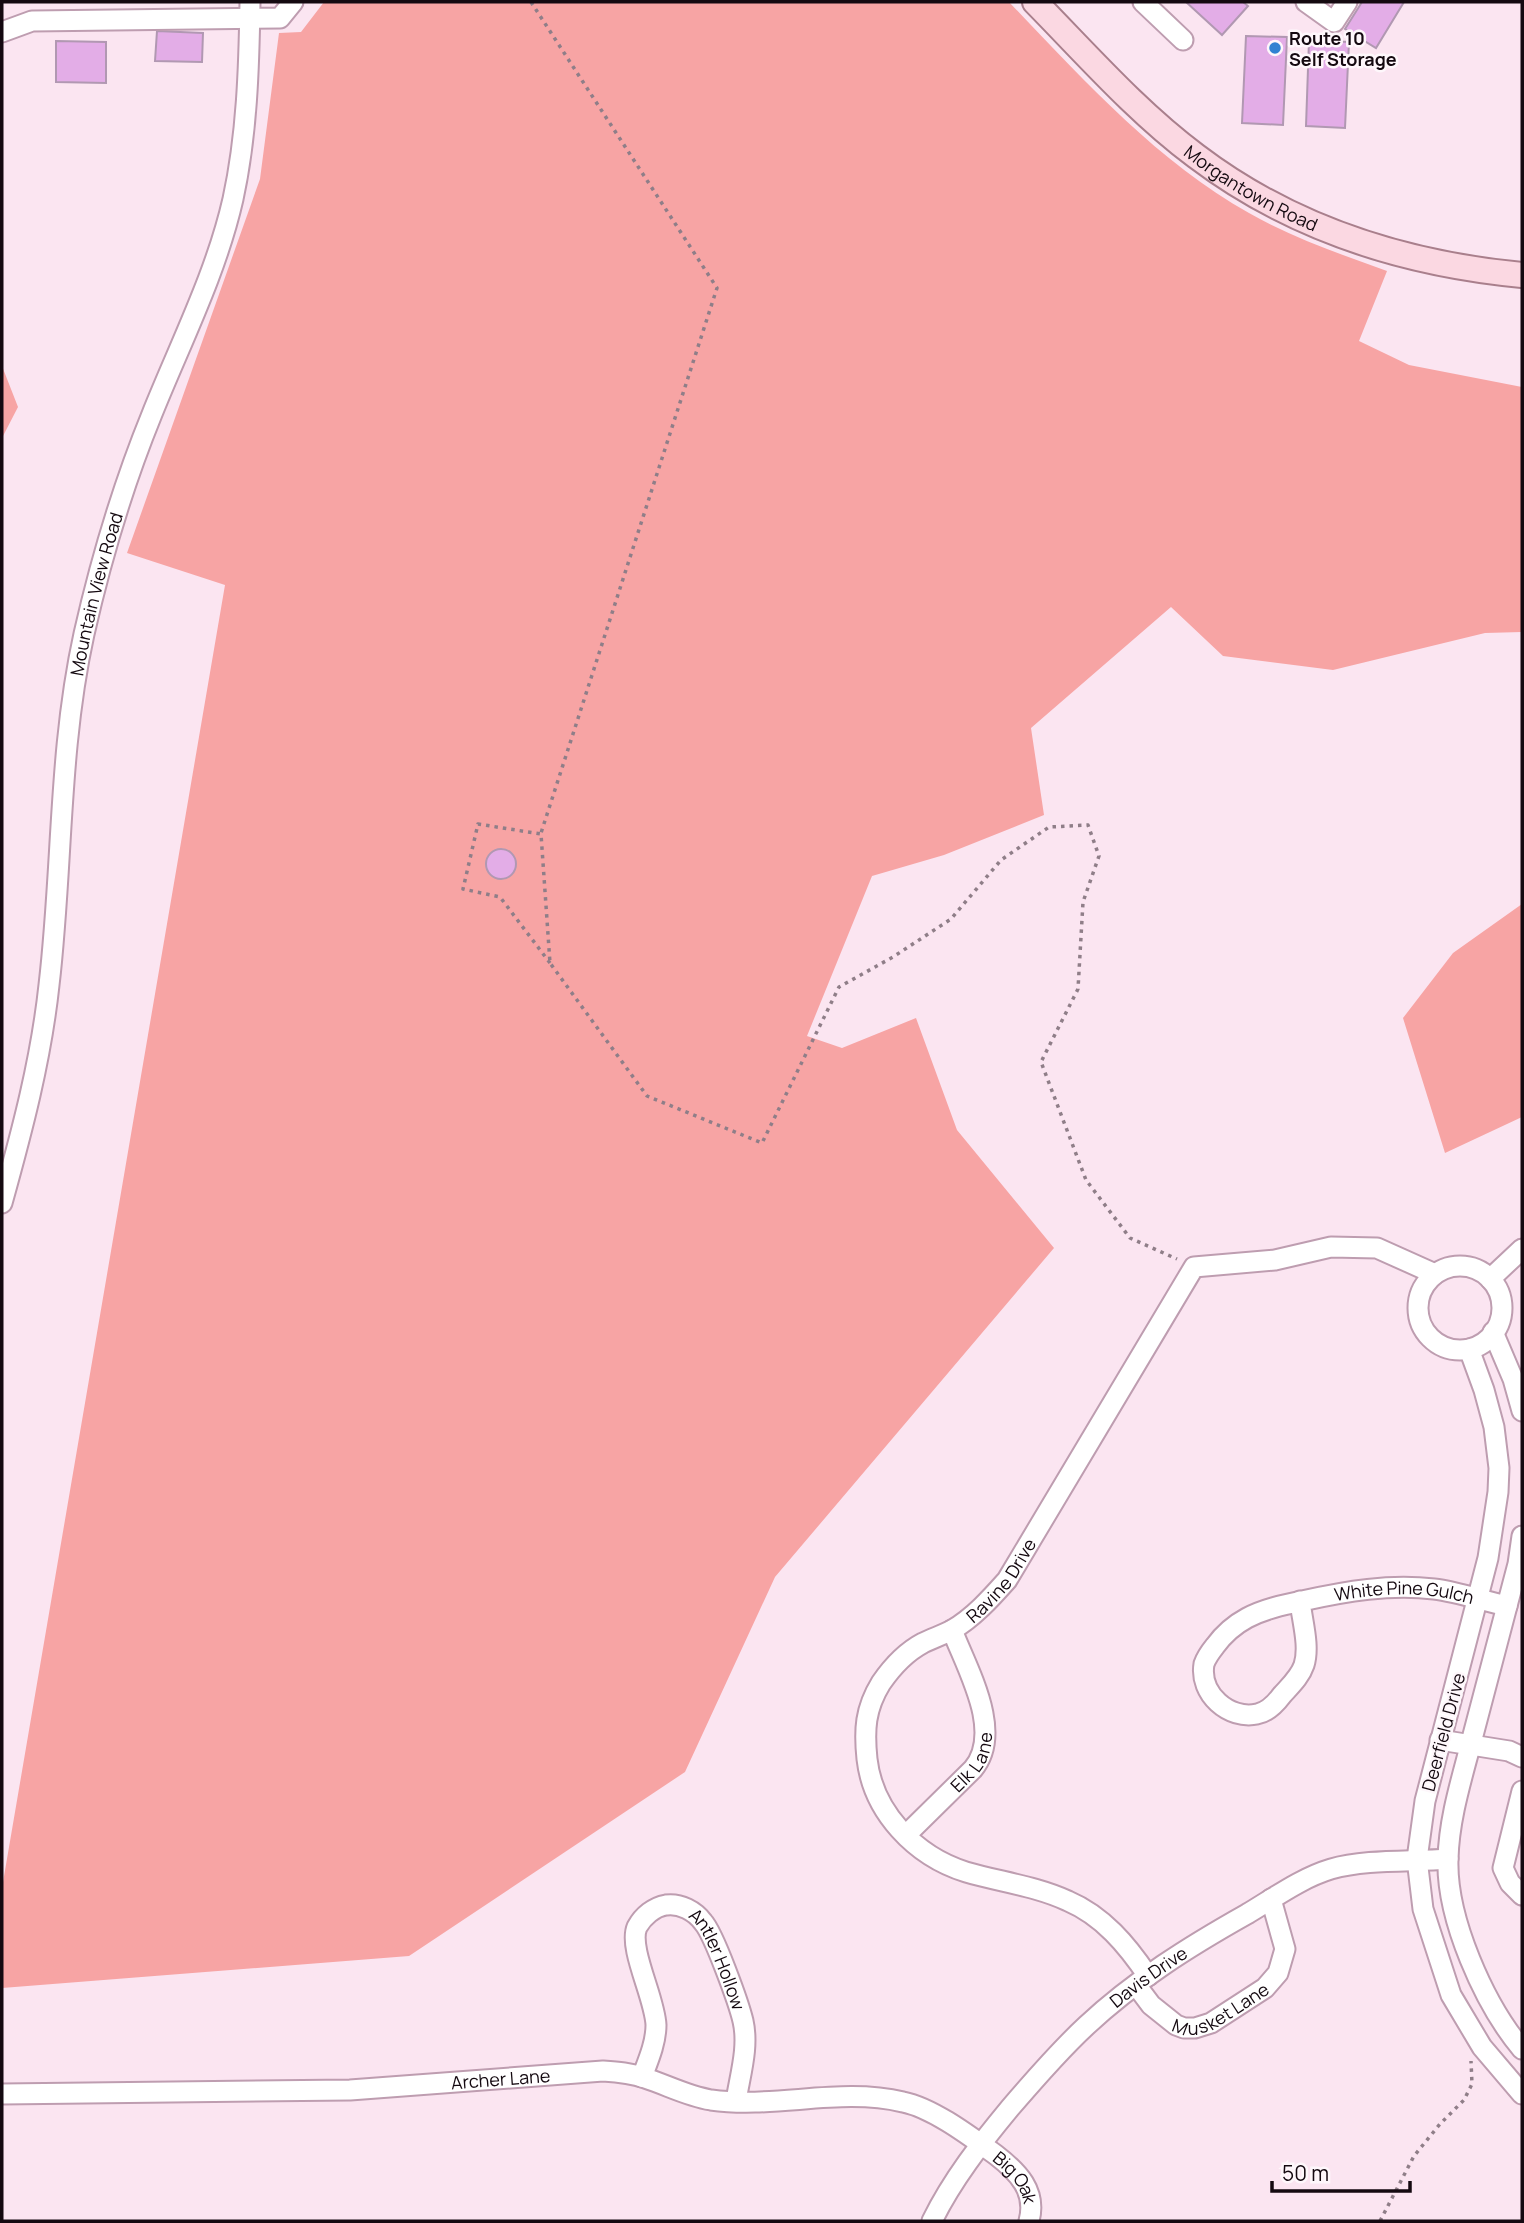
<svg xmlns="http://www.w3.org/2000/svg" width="1524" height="2223" font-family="Manrope,sans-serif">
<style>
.forest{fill:#f7a4a4}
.building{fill:#e3ade7;stroke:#b198b2;stroke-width:2}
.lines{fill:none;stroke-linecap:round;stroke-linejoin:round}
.minor-casing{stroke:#be9db0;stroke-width:23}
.major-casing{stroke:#a97f8c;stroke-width:28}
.path{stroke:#8f7e88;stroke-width:3.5;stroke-dasharray:3.5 5;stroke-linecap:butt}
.minor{stroke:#fff;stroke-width:19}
.major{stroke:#fbd8e2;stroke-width:24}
.poi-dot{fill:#3182d2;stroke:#fef7fb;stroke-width:2.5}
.labels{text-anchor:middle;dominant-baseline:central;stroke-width:5;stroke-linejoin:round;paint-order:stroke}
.poi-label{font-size:18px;font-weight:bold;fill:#140910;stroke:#fef7fb;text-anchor:start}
.street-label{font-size:18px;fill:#140910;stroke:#fef7fb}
</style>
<rect width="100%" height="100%" fill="#fbe5f1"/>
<path class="forest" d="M 324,2 L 1009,2 C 1082,78 1156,161 1249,213 C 1293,238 1340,254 1387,271 L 1359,341 L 1409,365 L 1522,387 L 1522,632 L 1485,633 L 1333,670 L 1223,656 L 1171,607 L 1031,728 L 1044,815 L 944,855 L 872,876 L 807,1036 L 842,1048 L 916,1018 L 957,1130 L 1054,1248 L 775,1577 L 685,1772 L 409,1956 L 2,1988 L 2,1888 L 225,585 L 127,553 L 260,179 L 279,33 L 301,32 Z
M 2,366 L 18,407 L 2,438 Z
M 1522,904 L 1522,1117 L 1445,1153 L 1403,1018 L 1453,953 Z"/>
<path class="building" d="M 1186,2 L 1243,2 L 1248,6 L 1222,35 Z
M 1362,2 L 1404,2 L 1376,48 L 1345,29 Z
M 157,31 L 203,33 L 202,62 L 155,61 Z
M 1246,36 L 1287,37 L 1283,125 L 1242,123 Z
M 1309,40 L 1349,42 L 1345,128 L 1306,126 Z
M 56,41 L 106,42 L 106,83 L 56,82 Z
M486 864a15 15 0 1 1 30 0a15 15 0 1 1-30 0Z"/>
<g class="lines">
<defs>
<g id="minor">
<path d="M 1143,2 L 1183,40"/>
<path d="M 1306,2 L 1334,22 L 1347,2"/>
<path d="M 2,32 L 32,21 L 280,18 L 293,2"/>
<path id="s1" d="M 2,1203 C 22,1131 41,1060 49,985 C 63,867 58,752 84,634 C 101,559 123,485 152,414 C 180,344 216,274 233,199 C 247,135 249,68 250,2"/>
<circle cx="1460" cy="1308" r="42"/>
<path d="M 1490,1279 L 1522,1249"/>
<path d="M 1493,1332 L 1513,1379 L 1522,1411"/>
<path d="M 1469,1349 L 1484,1390 L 1494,1427 L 1499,1468 L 1498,1492 L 1488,1558 L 1425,1801 L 1417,1859 L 1423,1909 L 1451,1995 L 1482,2047 L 1522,2094"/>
<path d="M 1522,1536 L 1518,1564 C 1503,1622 1487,1681 1472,1739 C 1462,1778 1449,1818 1448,1859 C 1446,1918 1484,2004 1522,2049"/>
<path id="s2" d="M 1300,1601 C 1302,1621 1310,1646 1304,1665 C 1300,1677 1290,1686 1282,1695 C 1276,1703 1268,1712 1257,1714 C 1229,1720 1199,1694 1204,1664 C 1206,1658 1211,1651 1215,1646 C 1223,1635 1234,1625 1247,1618 C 1264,1609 1283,1605 1302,1601 C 1347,1591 1389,1584 1434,1589 C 1459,1592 1483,1601 1507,1606"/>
<path d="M 1440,1740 L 1509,1751 L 1522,1757"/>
<path d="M 1522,1791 L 1503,1868 L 1510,1883 L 1522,1895"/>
<path id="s3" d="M 906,1835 L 973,1769 C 1004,1732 967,1669 952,1630"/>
<path id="s4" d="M 1148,1976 C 1127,1945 1103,1916 1068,1901 C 1036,1886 1000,1882 966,1872 C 915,1856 873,1812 867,1759 C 864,1730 865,1709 881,1683 C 892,1667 906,1652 923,1643 C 933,1638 943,1635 952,1630 C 973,1618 991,1598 1007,1580 L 1194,1267 L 1275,1260 L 1331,1247 L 1377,1248 L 1435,1274"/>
<path id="s5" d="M 1136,1985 L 1151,2005 L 1176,2025 L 1184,2028 L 1195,2028 L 1211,2023 L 1265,1988 L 1278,1973 L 1285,1949 L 1271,1899"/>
<path id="s6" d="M 642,2077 C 648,2061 656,2043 656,2025 C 655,1998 628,1948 637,1927 C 643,1916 654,1907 666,1905 C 680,1903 695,1911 703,1922 C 714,1934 739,2004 743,2021 C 749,2047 740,2075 736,2101"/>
<path id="s7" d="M 2,2094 L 350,2090 L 603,2071 C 617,2072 631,2073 645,2078 C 667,2085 687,2096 711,2100 C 775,2109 840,2087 903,2102 C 933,2108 971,2137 996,2155 C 1018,2172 1037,2191 1029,2221"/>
<path id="s8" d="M 932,2221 C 952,2180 981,2143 1010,2108 C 1034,2080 1059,2051 1086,2026 C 1134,1981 1190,1946 1247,1914 C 1274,1898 1301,1878 1331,1869 C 1366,1859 1411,1862 1448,1859"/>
</g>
<g id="major">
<path id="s9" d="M 1035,2 C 1087,55 1137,112 1196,156 C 1291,228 1405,264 1522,275"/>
</g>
</defs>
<use href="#minor" class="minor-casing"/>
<use href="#major" class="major-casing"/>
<path class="path" d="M 531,2 L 717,288 L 541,833
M 550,963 L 500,897 L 463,889 L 478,824 L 541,834 L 550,963 L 647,1096 L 762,1143 L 839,987 L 893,957 L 951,919 L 1001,860 L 1049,827 L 1088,825 L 1099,856 L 1083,902 L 1078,989 L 1041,1062 L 1086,1180 L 1130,1238 L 1177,1259
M 1380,2221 L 1414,2156 L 1440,2124 L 1464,2100 L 1472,2084 L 1471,2061"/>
<use href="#minor" class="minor"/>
<use href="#major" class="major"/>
</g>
<circle class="poi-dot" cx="1275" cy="48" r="7"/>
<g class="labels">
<g class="poi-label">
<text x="1289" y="38">Route 10<tspan x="1289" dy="21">Self Storage</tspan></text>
</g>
<g class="street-label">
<text stroke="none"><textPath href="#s9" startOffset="287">Morgantown Road</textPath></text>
<text stroke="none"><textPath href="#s1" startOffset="618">Mountain View Road</textPath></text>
<text stroke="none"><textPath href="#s4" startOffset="616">Ravine Drive</textPath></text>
<text stroke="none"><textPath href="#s2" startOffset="444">White Pine Gulch</textPath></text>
<text transform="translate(1443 1732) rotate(-75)">Deerfield Drive</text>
<text stroke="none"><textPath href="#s3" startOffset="100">Elk Lane</textPath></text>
<text stroke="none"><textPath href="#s6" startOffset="275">Antler Hollow</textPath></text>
<text stroke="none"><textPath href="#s8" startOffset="329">Davis Drive</textPath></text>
<text stroke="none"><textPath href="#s5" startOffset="107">Musket Lane</textPath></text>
<text stroke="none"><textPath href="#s7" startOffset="499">Archer Lane</textPath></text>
<text stroke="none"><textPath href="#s7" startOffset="1045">Big Oak</textPath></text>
</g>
</g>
<rect width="1524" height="2223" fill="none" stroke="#140910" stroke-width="7"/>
<path d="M1272 2181v10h138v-10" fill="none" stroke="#140910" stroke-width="3.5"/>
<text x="1282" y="2181" font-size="21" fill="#140910" stroke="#fef7fb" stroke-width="5" paint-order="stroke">50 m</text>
</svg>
